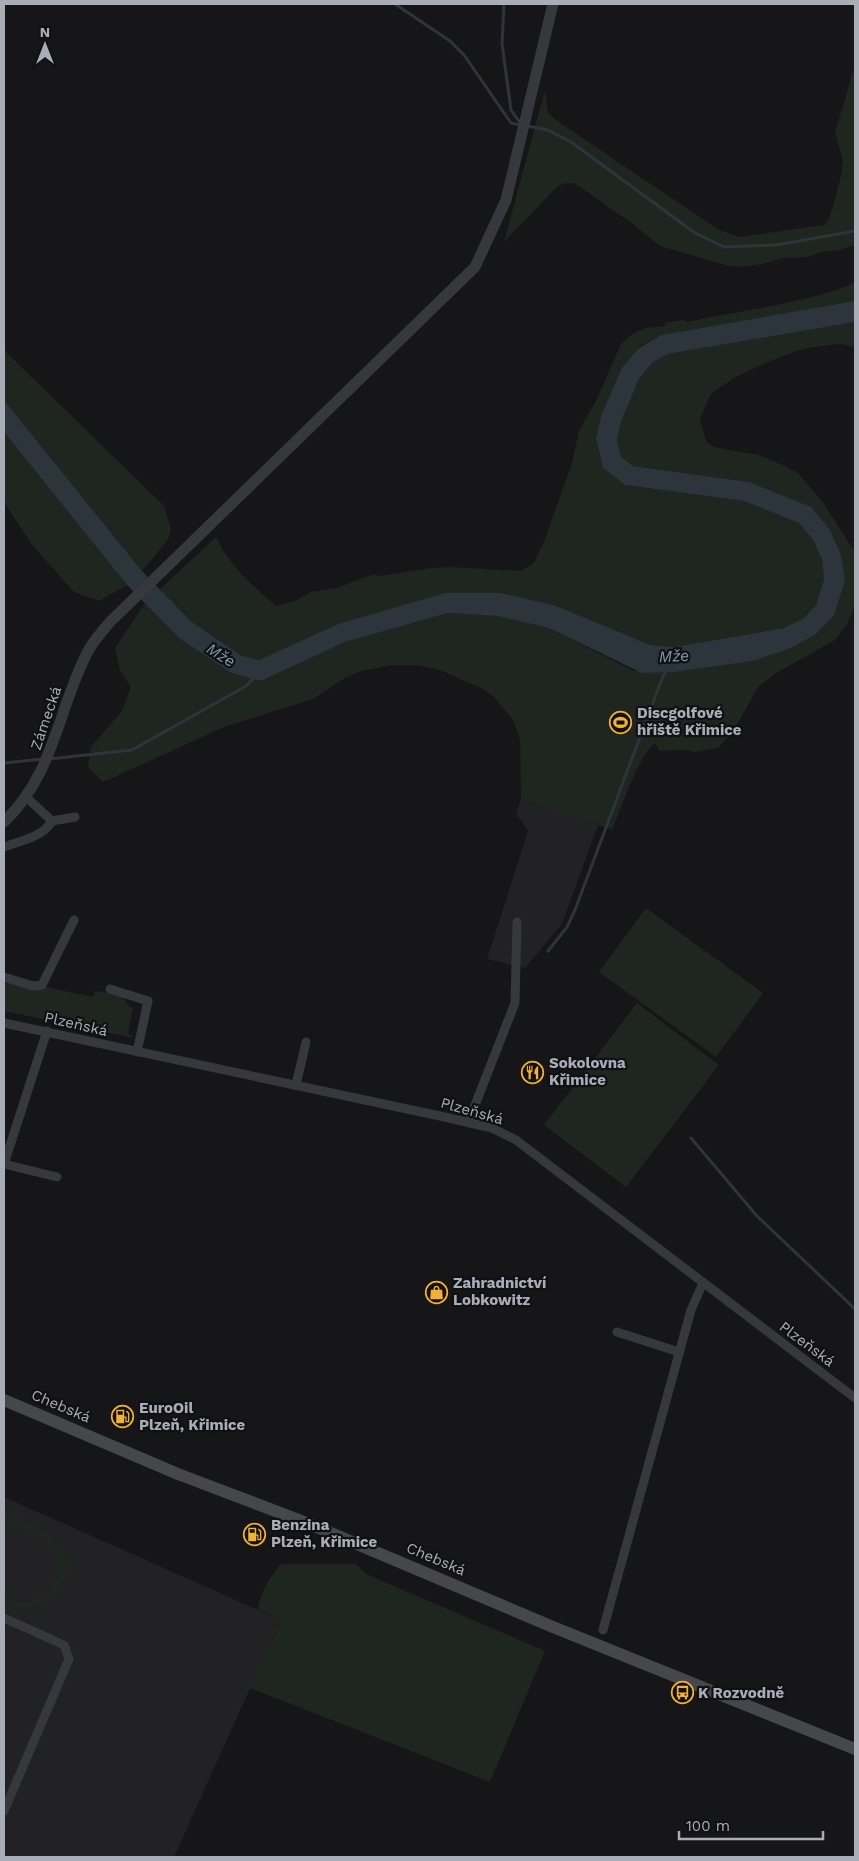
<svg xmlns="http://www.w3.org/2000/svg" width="859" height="1861" font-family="'Work Sans',sans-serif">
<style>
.built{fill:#222225}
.green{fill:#1e261f}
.water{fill:#2c353c}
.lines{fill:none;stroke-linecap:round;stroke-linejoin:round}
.stream{stroke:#2c353c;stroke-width:3}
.minor{stroke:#37383d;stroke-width:9}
.tertiary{stroke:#37383d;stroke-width:11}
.secondary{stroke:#45474d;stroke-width:12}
.labels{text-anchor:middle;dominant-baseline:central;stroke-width:4.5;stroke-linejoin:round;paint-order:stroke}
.poi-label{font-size:15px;font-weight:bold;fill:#a8adb8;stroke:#111113;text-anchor:start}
.street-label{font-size:15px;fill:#a8adb8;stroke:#111113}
.water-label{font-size:16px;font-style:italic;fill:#7f9bb3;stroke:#111113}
</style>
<rect width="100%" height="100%" fill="#161618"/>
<path class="built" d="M 521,799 L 598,825 L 562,924 L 525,968 L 487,959 L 528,831 L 516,813 Z
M 4,1497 L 281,1620 L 174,1857 L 4,1857 Z"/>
<path class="green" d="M 855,65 L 855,245 L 839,250 L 822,252 L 808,257 L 783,258 L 762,264 L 740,267 L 725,265 L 660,246 L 634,225 L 576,184 C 568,182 563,183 557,187 L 504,242 L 545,90 L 548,113 L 559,122 L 719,230 L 740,237 L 824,225 L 828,221 L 832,210 L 841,176 L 843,160 L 835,133 Z
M 855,283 L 855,301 L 853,302 L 661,335 L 639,347 L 601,416 L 596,439 L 603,468 L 625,485 L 744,501 L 799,523 L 813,540 L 822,560 L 824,579 L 816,605 L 804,618 L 784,628 L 674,647 L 651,645 L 554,605 L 500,593 L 338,624 L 259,660 L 239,655 L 192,622 L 160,589 L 216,537 C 228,564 254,587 276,606 L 295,601 L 311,592 L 337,588 L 373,574 L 380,576 L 431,568 L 450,567 L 521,571 L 534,563 L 545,539 L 572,463 L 579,431 L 596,401 L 621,344 L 631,335 L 645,328 L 667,326 L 663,323 L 684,320 L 687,322 C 744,309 801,305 855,283 Z
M 855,322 L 855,347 L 840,344 L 813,347 L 799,350 L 768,362 L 735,377 L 711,394 L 700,418 L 706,441 L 714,447 L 758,455 L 783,465 L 798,473 L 822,501 L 855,552 L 855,604 L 847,625 L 835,640 L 776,673 L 758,687 L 733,732 L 718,748 L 695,752 L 685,750 L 659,751 L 655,743 C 638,756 621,809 612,830 L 521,799 L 520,740 L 513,720 L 494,697 L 483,689 L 440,670 L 417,665 L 393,665 L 361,671 L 343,679 L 313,699 L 224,727 L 108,780 L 102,781 L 88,767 L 91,747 L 122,711 L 131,687 L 120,671 L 115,648 L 145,603 L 179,638 L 231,673 L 261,681 L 345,642 L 448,613 L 497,616 L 549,628 L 634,671 L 816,634 L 841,555 L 749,482 L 633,466 L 621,457 L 617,439 L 621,422 L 639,379 L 652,363 L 668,354 Z
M 4,350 L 164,506 L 171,528 L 168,540 L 142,571 L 4,400 Z
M 4,432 L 127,585 L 99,601 L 74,592 L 32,545 L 4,502 Z
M 646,908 L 763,993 L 716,1057 L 599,972 Z
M 9,982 L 34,988 L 46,987 L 93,997 L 95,991 L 120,994 L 129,1006 L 133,1008 L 128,1034 L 134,1037 L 134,1038 L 4,1011 L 4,984 Z
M 637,1003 L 719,1065 L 626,1187 L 544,1125 Z
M 4,1510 C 21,1518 42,1524 55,1538 C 87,1572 49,1621 5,1606 L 4,1595 C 7,1597 11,1599 15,1600 C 49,1608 70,1564 46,1541 C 35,1531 17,1526 4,1520 Z
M 281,1564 L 356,1564 L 366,1574 L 545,1651 L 490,1782 L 250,1688 L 281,1620 L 258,1609 C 262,1589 268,1580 281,1564 Z"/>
<path class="water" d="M 855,301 L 855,322 L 668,354 L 652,363 L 639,379 L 621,422 L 617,439 L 621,457 L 633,466 L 749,482 L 811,507 L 830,530 L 841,555 L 845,581 L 834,615 L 816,634 L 791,648 L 752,661 L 674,672 L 642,673 L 549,628 L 497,616 L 448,613 L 345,642 L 261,681 L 231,673 L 179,638 L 127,585 L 4,432 L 4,400 L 142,571 L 192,622 L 240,655 L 259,660 L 338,624 L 445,593 L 500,593 L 554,605 L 651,645 L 674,647 L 784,628 L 804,618 L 816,605 L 824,579 L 822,560 L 813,540 L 799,523 L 744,501 L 625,485 L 603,468 L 596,439 L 601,416 L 622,368 L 639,348 L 661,335 Z"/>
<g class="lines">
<path class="stream" d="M 395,4 L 450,41 L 464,55 L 511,123 L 521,125
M 504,4 L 502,44 L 511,110 L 521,124
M 527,126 L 548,130 L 571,142 L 695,233 L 724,247 L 776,245 L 855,231
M 49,759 L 132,750 L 246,686 L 255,677
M 4,763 L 43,759
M 548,951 L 567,927 L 575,910 L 663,676 L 667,670
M 691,1138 L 757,1216 L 855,1309"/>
<path class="minor" d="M 26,797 L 52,821
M 52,821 L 75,817
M 4,847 C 20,841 43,837 52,821
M 4,977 L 33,986 L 42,985 L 74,920
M 110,989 L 148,1001 L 137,1052
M 4,1023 L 440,1116 L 492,1128 L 516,1140 L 855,1398
M 47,1031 L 4,1164 L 57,1177
M 296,1085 L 306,1042
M 468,1123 L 515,1003 L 517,922
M 617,1332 L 679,1352
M 4,1618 L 64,1645 L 69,1659 L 4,1811
M 603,1630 L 691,1310 L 703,1283"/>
<path class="tertiary" d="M 4,822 C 55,773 57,711 88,651 C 94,640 103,630 111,621 L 475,267 L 506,200 L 553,4"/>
<path class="secondary" d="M 4,1400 L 178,1474 L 312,1525 L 553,1627 L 855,1749"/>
</g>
<defs>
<symbol id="stadium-ring" viewBox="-11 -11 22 22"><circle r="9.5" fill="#111113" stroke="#f2b134" stroke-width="1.5"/><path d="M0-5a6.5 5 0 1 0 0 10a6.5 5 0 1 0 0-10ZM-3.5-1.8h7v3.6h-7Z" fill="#f2b134"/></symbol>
<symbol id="restaurant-ring" viewBox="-11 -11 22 22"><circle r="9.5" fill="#111113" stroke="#f2b134" stroke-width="1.5"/><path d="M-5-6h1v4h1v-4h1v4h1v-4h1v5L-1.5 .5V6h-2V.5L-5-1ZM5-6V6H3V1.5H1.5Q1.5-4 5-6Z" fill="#f2b134"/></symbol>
<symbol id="shop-ring" viewBox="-11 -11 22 22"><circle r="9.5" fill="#111113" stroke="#f2b134" stroke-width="1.5"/><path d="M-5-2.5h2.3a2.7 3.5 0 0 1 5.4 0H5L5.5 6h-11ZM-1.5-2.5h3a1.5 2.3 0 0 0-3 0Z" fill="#f2b134"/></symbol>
<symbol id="fuel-ring" viewBox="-11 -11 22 22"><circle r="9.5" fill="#111113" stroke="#f2b134" stroke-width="1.5"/><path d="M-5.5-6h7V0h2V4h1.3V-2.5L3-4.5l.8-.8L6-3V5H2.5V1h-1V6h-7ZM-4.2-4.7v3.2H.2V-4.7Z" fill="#f2b134"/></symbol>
<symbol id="bus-ring" viewBox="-11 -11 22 22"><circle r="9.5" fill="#111113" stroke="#f2b134" stroke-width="1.5"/><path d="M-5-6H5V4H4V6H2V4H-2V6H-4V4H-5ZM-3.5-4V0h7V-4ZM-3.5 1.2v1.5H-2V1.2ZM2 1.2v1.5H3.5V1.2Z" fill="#f2b134"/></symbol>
</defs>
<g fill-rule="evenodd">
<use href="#stadium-ring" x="608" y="710" width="25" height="25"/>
<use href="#restaurant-ring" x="520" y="1060" width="25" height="25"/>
<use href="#shop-ring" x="424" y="1280" width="25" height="25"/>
<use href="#fuel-ring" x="110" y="1404" width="25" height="25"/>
<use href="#fuel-ring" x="242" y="1522" width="25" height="25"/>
<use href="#bus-ring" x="670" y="1680" width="25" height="25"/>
</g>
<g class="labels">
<g class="poi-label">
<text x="637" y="713">Discgolfové<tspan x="637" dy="17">hřiště Křimice</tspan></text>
<text x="549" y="1063">Sokolovna<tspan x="549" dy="17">Křimice</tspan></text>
<text x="453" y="1283">Zahradnictví<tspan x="453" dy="17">Lobkowitz</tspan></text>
<text x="139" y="1408">EuroOil<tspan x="139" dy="17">Plzeň, Křimice</tspan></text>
<text x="271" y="1525">Benzina<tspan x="271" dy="17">Plzeň, Křimice</tspan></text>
<text x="698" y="1693">K Rozvodně</text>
</g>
<g class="street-label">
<text transform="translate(46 718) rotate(-71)">Zámecká</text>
<text transform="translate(76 1024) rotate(13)">Plzeňská</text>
<text transform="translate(472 1111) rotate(16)">Plzeňská</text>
<text transform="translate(807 1344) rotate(37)">Plzeňská</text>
<text transform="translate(61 1406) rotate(23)">Chebská</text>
<text transform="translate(436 1559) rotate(23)">Chebská</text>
</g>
<g class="water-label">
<text transform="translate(221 655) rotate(32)">Mže</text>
<text transform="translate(674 656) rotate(-3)">Mže</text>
</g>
</g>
<rect width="859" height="1861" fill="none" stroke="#a8adb8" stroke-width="10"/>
<g transform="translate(45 45)" stroke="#111113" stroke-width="4" paint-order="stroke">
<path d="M0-4L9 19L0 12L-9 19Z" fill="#a8adb8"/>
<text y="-8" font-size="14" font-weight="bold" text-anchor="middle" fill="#a8adb8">N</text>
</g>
<path d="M679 1831v8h144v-8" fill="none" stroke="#a8adb8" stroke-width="2.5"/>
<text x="686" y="1831" font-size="15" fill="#a8adb8" stroke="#111113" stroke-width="4" paint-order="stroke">100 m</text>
</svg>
